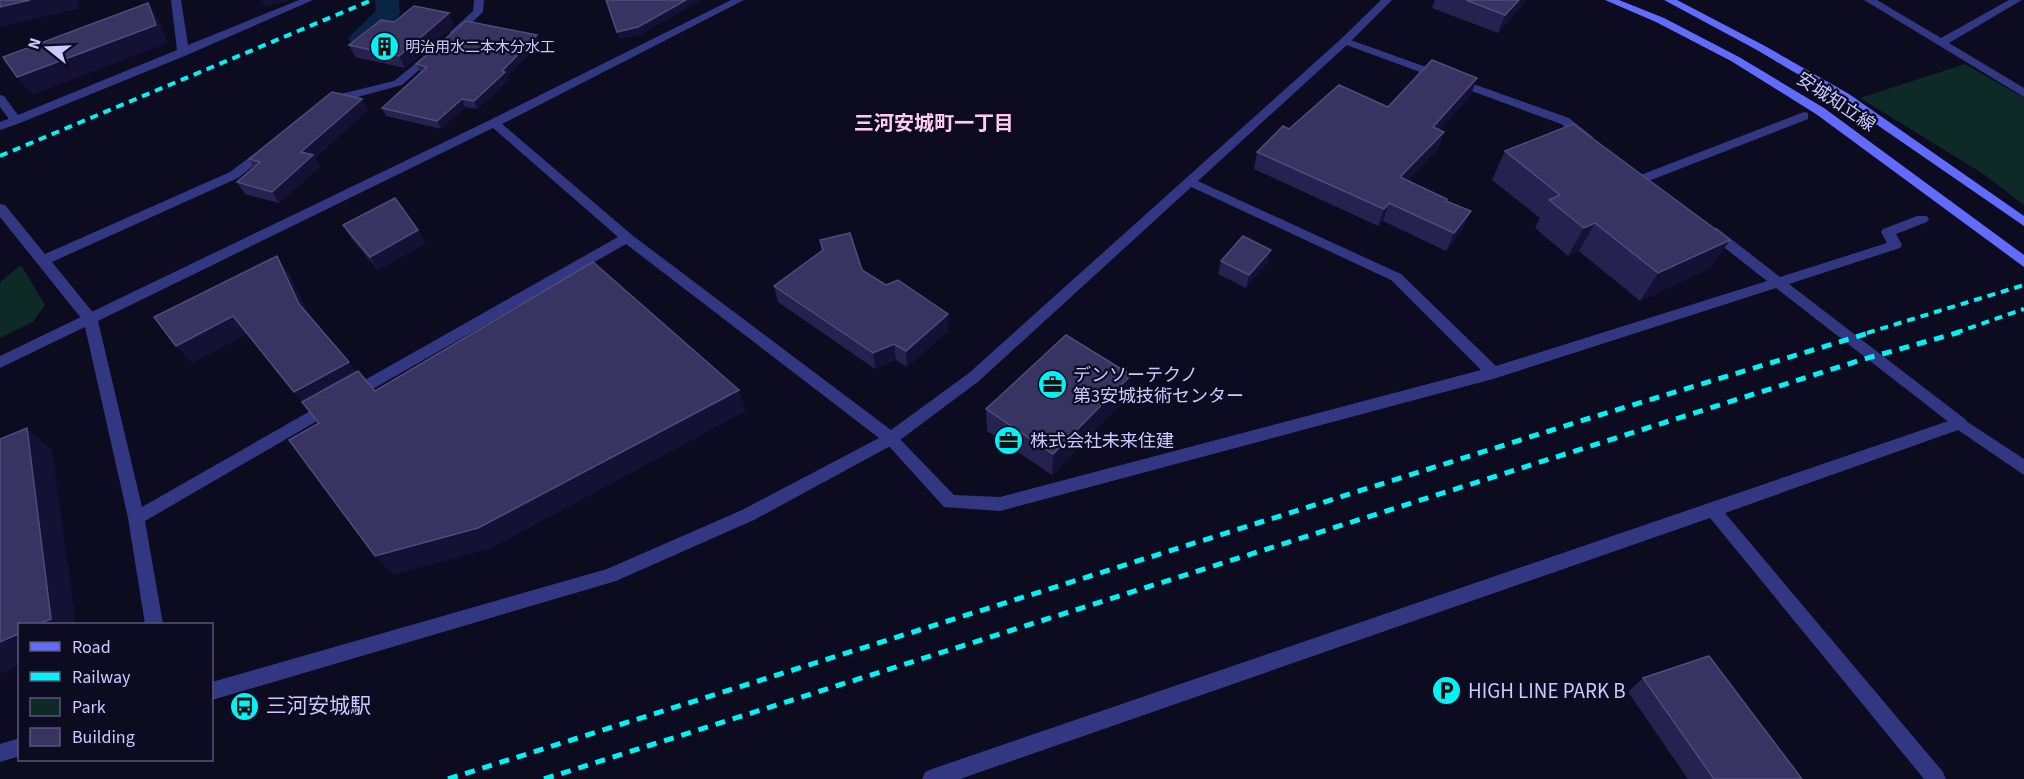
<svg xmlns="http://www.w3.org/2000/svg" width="2024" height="779" font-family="'Source Sans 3','Noto Sans JP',sans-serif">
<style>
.green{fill:#0d2a26}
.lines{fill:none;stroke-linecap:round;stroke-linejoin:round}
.canal{fill:#082546;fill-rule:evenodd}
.pedestrian{fill:#323782;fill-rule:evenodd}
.minor{fill:#323782;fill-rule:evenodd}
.tertiary{fill:#323782;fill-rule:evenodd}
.secondary{fill:#616cff;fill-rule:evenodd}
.rail-far1{stroke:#00f3f5;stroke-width:4;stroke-dasharray:8 6;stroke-linecap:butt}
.rail{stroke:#00f3f5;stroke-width:5;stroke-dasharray:10 8;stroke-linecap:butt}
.wall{fill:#26224f}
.shaded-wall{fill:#141134}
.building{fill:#383462;stroke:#4f4b7b;stroke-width:1.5}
.labels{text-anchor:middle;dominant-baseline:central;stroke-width:4.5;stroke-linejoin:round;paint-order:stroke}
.far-poi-label{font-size:15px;fill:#cbcaff;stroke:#0c0b20;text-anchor:start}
.street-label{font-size:18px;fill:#cbcaff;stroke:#0c0b20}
.poi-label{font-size:18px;fill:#cbcaff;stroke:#0c0b20;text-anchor:start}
.neighbourhood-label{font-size:20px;font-weight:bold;fill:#ffccf1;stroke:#0c0b20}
.near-poi-label{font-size:21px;fill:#cbcaff;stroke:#0c0b20;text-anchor:start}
</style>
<rect width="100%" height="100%" fill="#0c0b20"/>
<path class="green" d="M 1965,64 L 2024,98 L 2024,205 L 1985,175 L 1860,98 Z
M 21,265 L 45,305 L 33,322 L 0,338 L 0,282 Z"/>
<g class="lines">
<path class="canal" d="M 375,0 L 399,0 L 400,13 C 390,28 370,48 351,43 L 348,38 L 376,11 Z"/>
<path class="pedestrian" d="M 16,116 L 22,120 L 20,123 L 0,130 L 0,122 Z"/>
<path class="minor" d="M 171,0 L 181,0 L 188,45 L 299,0 L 313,0 L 187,55 L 20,123 L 12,123 L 0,107 L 0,95 L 4,96 L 18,115 L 177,50 Z
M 474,0 L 484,0 L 483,12 L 458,36 L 450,36 L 450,32 L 473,11 Z
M 1864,0 L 1877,0 L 1941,38 L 2009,0 L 2022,0 L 1949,43 L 2024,88 L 2024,97 Z
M 1345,38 L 1569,118 L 1593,137 L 1591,140 L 1583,140 L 1561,124 L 1341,43 L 1339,41 Z
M 431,51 L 437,54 L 435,56 L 402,85 L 328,105 L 322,101 L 324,98 L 394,81 Z
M 1804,112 L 1808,113 L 1808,119 L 1646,182 L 1642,183 L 1636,179 L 1638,176 Z
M 266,145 L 272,149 L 270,152 L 238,178 L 52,262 L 95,315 L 97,319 L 95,323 L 85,323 L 0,217 L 0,204 L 5,205 L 45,254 L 230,172 Z
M 1189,177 L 1401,274 L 1496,366 L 1767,281 L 1707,234 L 1705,231 L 1707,228 L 1717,228 L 1780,277 L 1887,243 L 1881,232 L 1883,229 L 1917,216 L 1927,216 L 1929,219 L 1927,222 L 1896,234 L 1902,245 L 1900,248 L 1789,284 L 1965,419 L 1968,423 L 1965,427 L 1955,427 L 1776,288 L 1493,379 L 1000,511 L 944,507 L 886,443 L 883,439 L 886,435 L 891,433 L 896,435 L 954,495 L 1000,497 L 1481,370 L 1391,280 L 1185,184 L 1183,181 Z"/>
<path class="tertiary" d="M 731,0 L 744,0 L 502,124 L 632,235 L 891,430 L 969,373 L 1341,39 L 1381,0 L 1392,0 L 1349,43 L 979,381 L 896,443 L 754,520 L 616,581 L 212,700 L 212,682 L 607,569 L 742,510 L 879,438 L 626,244 L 357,398 L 347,398 L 344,394 L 347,390 L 618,237 L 493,128 L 98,321 L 142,507 L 326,402 L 336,402 L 339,406 L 336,410 L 145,521 L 163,624 L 145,624 L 128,518 L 85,327 L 0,368 L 0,356 L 490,120 Z
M 1960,417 L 2024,459 L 2024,475 L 1958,430 L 1725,513 L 1943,772 L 1946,779 L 1924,779 L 1710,518 L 960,779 L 922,779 L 925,772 L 932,769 Z
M 20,738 L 20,756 L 0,762 L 0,744 Z"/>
<path class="secondary" d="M 1605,0 L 1619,0 L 1664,18 L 1739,57 L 1824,108 L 2024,255 L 2024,267 L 1816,114 L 1731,61 L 1656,22 Z
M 1664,0 L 1677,0 L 1765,46 L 1849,94 L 2024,216 L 2024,226 L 1841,100 L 1757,50 Z"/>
<path class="rail-far1" d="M 0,156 L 372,0
M 1867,333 L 2024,285
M 1955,333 L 2024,309"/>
<path class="rail" d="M 448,779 L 1590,418 L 1872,332
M 544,779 L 1861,360 L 1960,332"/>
</g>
<path class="wall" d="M 1435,0 L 1527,0 L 1498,33 L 1432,8 Z
M 394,22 L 454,25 L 405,68 L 355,57 L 349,45 Z
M 537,35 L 540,43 L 507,77 L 509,80 L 477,109 L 465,107 L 441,129 L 386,116 L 382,108 L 420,72 L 416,64 Z
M 1471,95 L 1439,130 L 1444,132 L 1438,149 L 1407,181 L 1447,199 L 1446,202 L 1463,229 L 1446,251 L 1383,221 L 1378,226 L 1254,169 L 1257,152 L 1289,129 L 1388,107 Z
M 368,110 L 315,158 L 320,167 L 279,203 L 245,194 L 237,182 L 254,167 L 249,159 Z
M 1505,151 L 1730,240 L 1710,268 L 1640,301 L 1579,251 L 1568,256 L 1535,228 L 1540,218 L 1492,180 Z
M 343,225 L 426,243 L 378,270 L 351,238 Z
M 820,240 L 862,270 L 949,330 L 907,367 L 896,360 L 875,369 L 778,302 L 774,286 L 822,251 Z
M 1221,261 L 1268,262 L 1246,288 L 1218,274 Z
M 1131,375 L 1128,397 L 1052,475 L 987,431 L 986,409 Z
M 1643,678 L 1802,779 L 1688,779 L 1628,692 Z"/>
<path class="shaded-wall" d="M 30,0 L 79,0 L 77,9 L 0,27 L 0,7 Z
M 261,0 L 291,0 L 265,7 Z
M 686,0 L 702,0 L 640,35 L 619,39 L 617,32 Z
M 1519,0 L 1527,0 L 1498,33 L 1505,15 Z
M 148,3 L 160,22 L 168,43 L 32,95 L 17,77 Z
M 449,13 L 454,25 L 405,68 L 399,56 Z
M 537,35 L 540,43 L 507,77 L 509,80 L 477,109 L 474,101 Z
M 1477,78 L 1471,95 L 1426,144 L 1433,127 Z
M 362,99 L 368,110 L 315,158 L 320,167 L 279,203 L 272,192 L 301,152 Z
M 462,99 L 465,107 L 441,129 L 437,121 Z
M 1444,132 L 1438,149 L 1394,194 L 1400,177 Z
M 1389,203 L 1383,221 L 1378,226 L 1384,209 Z
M 1471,211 L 1463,229 L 1446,251 L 1454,233 Z
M 1595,223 L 1579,251 L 1568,256 L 1584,228 Z
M 418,230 L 426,243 L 378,270 L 370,257 Z
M 1730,240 L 1710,268 L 1640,301 L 1658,273 Z
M 1271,250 L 1268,262 L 1246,288 L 1249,275 Z
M 277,256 L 290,275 L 313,322 L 299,304 Z
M 948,314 L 949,330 L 907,367 L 906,351 Z
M 233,316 L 248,334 L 192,363 L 176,346 Z
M 894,344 L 896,360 L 875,369 L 873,353 Z
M 349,362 L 362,380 L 309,410 L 294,392 Z
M 1131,375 L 1128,397 L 1052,475 L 1053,454 Z
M 739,390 L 746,411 L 492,548 L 392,575 L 375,556 Z
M 27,428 L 52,450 L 76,624 L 39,624 Z
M 20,633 L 20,665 L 0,674 L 0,642 Z"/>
<path class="building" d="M 0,0 L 30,0 L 0,7 Z
M 606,0 L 686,0 L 638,27 L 617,32 Z
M 1466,0 L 1519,0 L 1505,15 Z
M 148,3 L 156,25 L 17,77 L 3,57 Z
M 414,6 L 449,13 L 399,56 L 349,45 L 381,20 L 394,22 Z
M 466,21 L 537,35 L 502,71 L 505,72 L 474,101 L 462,99 L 437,121 L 382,108 L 427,67 L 416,64 Z
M 1432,60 L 1477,78 L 1433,127 L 1444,132 L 1400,177 L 1447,199 L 1446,201 L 1471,211 L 1454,233 L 1389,203 L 1384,209 L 1257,152 L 1283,126 L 1289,129 L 1339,85 L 1388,107 Z
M 332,92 L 362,99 L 301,152 L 313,155 L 272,192 L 237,182 L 260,162 L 249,159 Z
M 1573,124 L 1730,240 L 1658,273 L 1595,223 L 1584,228 L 1549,200 L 1560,195 L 1505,151 Z
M 395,198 L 418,230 L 370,257 L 343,225 Z
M 850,233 L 862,270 L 886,285 L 898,280 L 948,314 L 906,351 L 894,344 L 873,353 L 774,286 L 823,250 L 820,240 Z
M 1243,236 L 1271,250 L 1249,275 L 1221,261 Z
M 277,256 L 299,304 L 349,362 L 294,392 L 233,316 L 176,346 L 154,317 Z
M 593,262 L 739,390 L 478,528 L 375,556 L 289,440 L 319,423 L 302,402 L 358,371 L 375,391 Z
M 1066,335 L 1131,375 L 1053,454 L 986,409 Z
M 27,428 L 51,619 L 39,624 L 20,624 L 20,633 L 0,642 L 0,439 Z
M 1709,656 L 1802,779 L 1714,779 L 1643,678 Z"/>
<defs>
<symbol id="building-disc" viewBox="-11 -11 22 22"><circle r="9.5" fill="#00f3f5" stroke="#0c0b20"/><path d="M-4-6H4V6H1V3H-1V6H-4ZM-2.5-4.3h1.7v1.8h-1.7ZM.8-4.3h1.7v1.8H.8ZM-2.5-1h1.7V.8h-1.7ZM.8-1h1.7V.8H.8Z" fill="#111"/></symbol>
<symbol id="office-disc" viewBox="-11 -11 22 22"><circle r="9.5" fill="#00f3f5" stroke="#0c0b20"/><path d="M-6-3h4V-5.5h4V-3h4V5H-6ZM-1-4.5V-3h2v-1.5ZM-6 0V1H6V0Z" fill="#111"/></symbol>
<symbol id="parking-disc" viewBox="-11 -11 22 22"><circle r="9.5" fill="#00f3f5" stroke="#0c0b20"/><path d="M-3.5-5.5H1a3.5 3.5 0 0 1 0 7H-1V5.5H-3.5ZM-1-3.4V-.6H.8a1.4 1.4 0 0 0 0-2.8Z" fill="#111"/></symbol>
<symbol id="bus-disc" viewBox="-11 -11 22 22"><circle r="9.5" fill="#00f3f5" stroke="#0c0b20"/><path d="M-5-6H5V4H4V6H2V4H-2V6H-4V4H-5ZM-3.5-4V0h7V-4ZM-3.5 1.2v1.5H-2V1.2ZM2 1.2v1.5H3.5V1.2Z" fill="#111"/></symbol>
</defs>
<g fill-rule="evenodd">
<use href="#building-disc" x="368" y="30" width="33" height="33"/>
<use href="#office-disc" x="1036" y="368" width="33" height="33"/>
<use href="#office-disc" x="992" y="424" width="33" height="33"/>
<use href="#parking-disc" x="1430" y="674" width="33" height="33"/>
<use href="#bus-disc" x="228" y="690" width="33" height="33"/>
</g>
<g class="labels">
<g class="far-poi-label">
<text x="405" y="47">明治用水二本木分水工</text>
</g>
<g class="street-label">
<text transform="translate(1836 102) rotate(34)">安城知立線</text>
</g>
<g class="poi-label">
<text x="1073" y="375">デンソーテクノ<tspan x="1073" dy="21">第3安城技術センター</tspan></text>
<text x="1030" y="441">株式会社未来住建</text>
</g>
<g class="neighbourhood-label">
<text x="934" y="124">三河安城町一丁目</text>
</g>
<g class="near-poi-label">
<text x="1468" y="691">HIGH LINE PARK B</text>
<text x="266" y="706">三河安城駅</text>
</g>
</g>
<rect x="18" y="623" width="195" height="138" fill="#0c0b20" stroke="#585779" stroke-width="1.5"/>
<rect x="30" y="642" width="30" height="9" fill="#616cff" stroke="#585779" stroke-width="1.5"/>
<text x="72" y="653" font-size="18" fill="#cbcaff">Road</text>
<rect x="30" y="672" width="30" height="9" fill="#00f3f5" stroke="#585779" stroke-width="1.5"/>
<text x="72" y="683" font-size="18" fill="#cbcaff">Railway</text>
<rect x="30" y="698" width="30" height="18" fill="#0d2a26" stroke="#585779" stroke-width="1.5"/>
<text x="72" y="713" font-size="18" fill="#cbcaff">Park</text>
<rect x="30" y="728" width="30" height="18" fill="#383462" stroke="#585779" stroke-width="1.5"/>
<text x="72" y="743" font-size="18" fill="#cbcaff">Building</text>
<g transform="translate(48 48) rotate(288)" stroke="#0c0b20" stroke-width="4.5" paint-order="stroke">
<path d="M0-4.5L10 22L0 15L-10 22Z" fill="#cbcaff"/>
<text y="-9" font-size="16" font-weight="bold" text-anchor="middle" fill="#cbcaff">N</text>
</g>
</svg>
